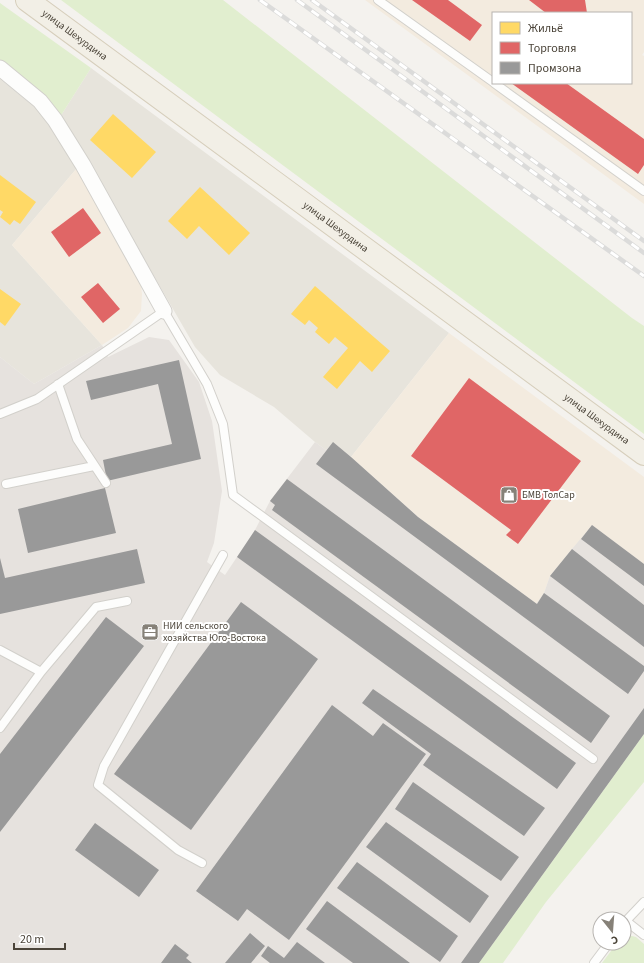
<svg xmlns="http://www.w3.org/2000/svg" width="644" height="963" font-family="'Source Sans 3',sans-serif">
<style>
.residential{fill:#e7e4dc}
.commercial{fill:#f3ebdf;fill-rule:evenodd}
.industrial{fill:#e6e2de}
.green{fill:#e1eecf}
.homes{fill:#ffd966}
.shops{fill:#e06666}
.industry{fill:#999}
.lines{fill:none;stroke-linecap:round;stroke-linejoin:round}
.lane-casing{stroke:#d2d0cb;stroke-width:10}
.street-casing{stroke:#d2d0cb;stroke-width:17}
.primary-casing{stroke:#d6cebb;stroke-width:24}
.lane{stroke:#fdfdfc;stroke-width:8}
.street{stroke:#fdfdfc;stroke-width:15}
.primary{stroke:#f2efe6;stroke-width:22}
.rail-casing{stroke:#dbdbda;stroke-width:4.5}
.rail{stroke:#fff;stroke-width:3;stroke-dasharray:9;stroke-linecap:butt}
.labels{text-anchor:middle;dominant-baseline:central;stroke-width:4;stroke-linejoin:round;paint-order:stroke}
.street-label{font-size:10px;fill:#4b4439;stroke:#fff}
.poi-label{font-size:10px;fill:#4b4439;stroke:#fff;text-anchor:start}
</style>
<rect width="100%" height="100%" fill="#f4f2ee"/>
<path class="residential" d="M 91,68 L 449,333 L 351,457 L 333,443 L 326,450 L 315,442 L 274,407 L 220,375 L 195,347 L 88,162 L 60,117 Z
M 0,79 L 38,110 L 49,124 L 77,168 L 12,245 L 102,345 L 34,384 L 0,357 Z"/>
<path class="commercial" d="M 365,0 L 644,0 L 644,52 L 642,55 L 644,56 L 644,204 ZM 493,13 L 631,13 L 631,83 L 493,83 Z
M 77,168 L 140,278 L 142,294 L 141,311 L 128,328 L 102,345 L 12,245 Z
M 449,333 L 644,477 L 644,564 L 581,539 L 572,549 L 550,576 L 544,593 L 537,604 L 418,517 L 351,457 Z"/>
<path class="industrial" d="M 149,337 L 169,340 L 199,382 L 212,421 L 222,491 L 214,543 L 207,562 L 225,575 L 255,530 L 270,501 L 315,442 L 326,450 L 333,442 L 351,457 L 418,517 L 536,604 L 544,593 L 550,576 L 572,549 L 592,525 L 644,564 L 644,734 L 479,963 L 0,963 L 0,357 L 34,384 L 102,345 L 108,357 Z"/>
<path class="green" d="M 61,0 L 223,0 L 632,318 L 644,326 L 644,434 Z
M 0,3 L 91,68 L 60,117 L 49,99 L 0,64 Z
M 644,734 L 644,782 L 546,902 L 503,963 L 479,963 Z
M 628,935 L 636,937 L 644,944 L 644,963 L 602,963 L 617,943 L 624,943 L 624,937 Z"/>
<path class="homes" d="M 113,114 L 156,152 L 132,178 L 90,140 Z
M 0,175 L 36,202 L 20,224 L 14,220 L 10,225 L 0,217 L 3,212 L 0,210 Z
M 200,187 L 250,233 L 229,255 L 199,226 L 187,239 L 168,221 Z
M 315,286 L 390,351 L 372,372 L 360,361 L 337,389 L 323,377 L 348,348 L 335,337 L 329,344 L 315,332 L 318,328 L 309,320 L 305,325 L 291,314 Z
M 0,289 L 21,304 L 5,326 L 0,322 Z"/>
<path class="shops" d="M 412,0 L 448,0 L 482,25 L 470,41 Z
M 529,0 L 585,0 L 587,13 L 546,13 Z
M 511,83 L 566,83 L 644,139 L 644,165 L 638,174 Z
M 83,208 L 101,233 L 69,257 L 51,232 Z
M 98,283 L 120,309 L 103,323 L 81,297 Z
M 469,378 L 581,461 L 518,544 L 506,535 L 511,530 L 411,456 Z"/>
<path class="industry" d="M 179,360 L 201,459 L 107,481 L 103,460 L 172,444 L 158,384 L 91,400 L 86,381 Z
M 333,442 L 351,457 L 418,517 L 537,604 L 544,593 L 644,666 L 644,671 L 628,694 L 316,464 Z
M 287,479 L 610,716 L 591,743 L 272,510 L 275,505 L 270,501 Z
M 105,488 L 116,533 L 28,553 L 18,509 Z
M 592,525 L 644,564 L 644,586 L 581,539 Z
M 255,530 L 576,763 L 557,789 L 237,557 Z
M 137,549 L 145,583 L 0,614 L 0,558 L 5,578 Z
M 572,549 L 644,605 L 644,647 L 550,576 Z
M 241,602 L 318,659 L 191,830 L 114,774 Z
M 106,617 L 144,646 L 0,832 L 0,754 Z
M 373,689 L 545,808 L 524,836 L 423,765 L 431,754 L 362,703 Z
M 332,705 L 373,736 L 383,723 L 426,754 L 289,940 L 247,909 L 238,921 L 196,891 Z
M 644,708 L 644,734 L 479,963 L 461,963 Z
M 413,782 L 519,857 L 501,881 L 395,809 Z
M 386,822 L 489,896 L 470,923 L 366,847 Z
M 95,823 L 159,870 L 139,897 L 75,850 Z
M 357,862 L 458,936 L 440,962 L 337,888 Z
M 327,901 L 410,963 L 353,963 L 306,929 Z
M 250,933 L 265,946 L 251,963 L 225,963 Z
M 297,942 L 325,963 L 270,963 L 261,956 L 268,946 L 284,958 Z
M 175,944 L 189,955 L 186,958 L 192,963 L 161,963 Z"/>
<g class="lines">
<defs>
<path id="lane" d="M 378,0 L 493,82
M 494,83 L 644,191
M 58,384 L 77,439 L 106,483
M 0,414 L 37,399 L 164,311 L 207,384 L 223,424 L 233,495 L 593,759
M 6,484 L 94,466
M 0,650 L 41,672 L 96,607 L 127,601
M 0,728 L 41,672
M 202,863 L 178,850 L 98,785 L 104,766 L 223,555
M 626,921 L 644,935
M 624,923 L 644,902
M 594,963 L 609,943"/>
<path id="street" d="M 0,68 L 40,101 L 55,120 L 83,165 L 164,311"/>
<g id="primary">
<path id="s1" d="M 27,0 L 644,454"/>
</g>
</defs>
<use href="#lane" class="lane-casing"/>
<use href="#street" class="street-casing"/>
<use href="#primary" class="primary-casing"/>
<use href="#lane" class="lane"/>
<use href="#street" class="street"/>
<use href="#primary" class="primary"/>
<defs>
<path id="rail" d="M 260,0 L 644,276
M 297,0 L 644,253
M 312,0 L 644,241"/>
</defs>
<use href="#rail" class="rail-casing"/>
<use href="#rail" class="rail"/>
</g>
<defs>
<symbol id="shop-square" viewBox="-11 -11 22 22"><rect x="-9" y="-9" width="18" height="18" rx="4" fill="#868178" stroke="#fff"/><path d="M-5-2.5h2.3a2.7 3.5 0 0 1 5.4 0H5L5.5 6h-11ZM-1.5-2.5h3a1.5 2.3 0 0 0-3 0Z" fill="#fff"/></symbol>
<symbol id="office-square" viewBox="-11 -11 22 22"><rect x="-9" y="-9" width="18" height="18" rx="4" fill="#868178" stroke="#fff"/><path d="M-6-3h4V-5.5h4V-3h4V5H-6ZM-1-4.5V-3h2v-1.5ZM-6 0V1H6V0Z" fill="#fff"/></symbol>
</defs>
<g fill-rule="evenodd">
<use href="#shop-square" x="499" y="485" width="20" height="20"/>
<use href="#office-square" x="140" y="622" width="20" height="20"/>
</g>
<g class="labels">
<g class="street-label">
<text stroke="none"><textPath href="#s1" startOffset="59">улица Шехурдина</textPath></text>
<text stroke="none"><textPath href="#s1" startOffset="383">улица Шехурдина</textPath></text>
<text stroke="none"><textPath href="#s1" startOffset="707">улица Шехурдина</textPath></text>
</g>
<g class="poi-label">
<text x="522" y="495">БМВ ТолСар</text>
<text x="163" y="626">НИИ сельского<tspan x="163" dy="12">хозяйства Юго-Востока</tspan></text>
</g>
</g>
<rect x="492" y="12" width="140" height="72" fill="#ffffff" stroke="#b7b4b0"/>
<rect x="500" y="22" width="20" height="12" fill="#ffd966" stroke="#b7b4b0"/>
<text x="528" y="32" font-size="12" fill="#4b4439">Жильё</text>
<rect x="500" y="42" width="20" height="12" fill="#e06666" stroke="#b7b4b0"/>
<text x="528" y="52" font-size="12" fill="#4b4439">Торговля</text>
<rect x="500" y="62" width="20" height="12" fill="#999999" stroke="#b7b4b0"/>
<text x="528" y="72" font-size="12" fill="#4b4439">Промзона</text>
<g transform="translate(612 931) rotate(163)"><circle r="19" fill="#ffffff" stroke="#b7b4b0"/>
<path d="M0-3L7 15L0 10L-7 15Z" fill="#868178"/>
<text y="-6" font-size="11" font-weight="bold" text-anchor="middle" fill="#4b4439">С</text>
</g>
<path d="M14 943v6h51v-6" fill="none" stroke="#4b4439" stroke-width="2"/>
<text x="20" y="943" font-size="12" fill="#4b4439" stroke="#ffffff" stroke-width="3" paint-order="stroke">20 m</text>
</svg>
